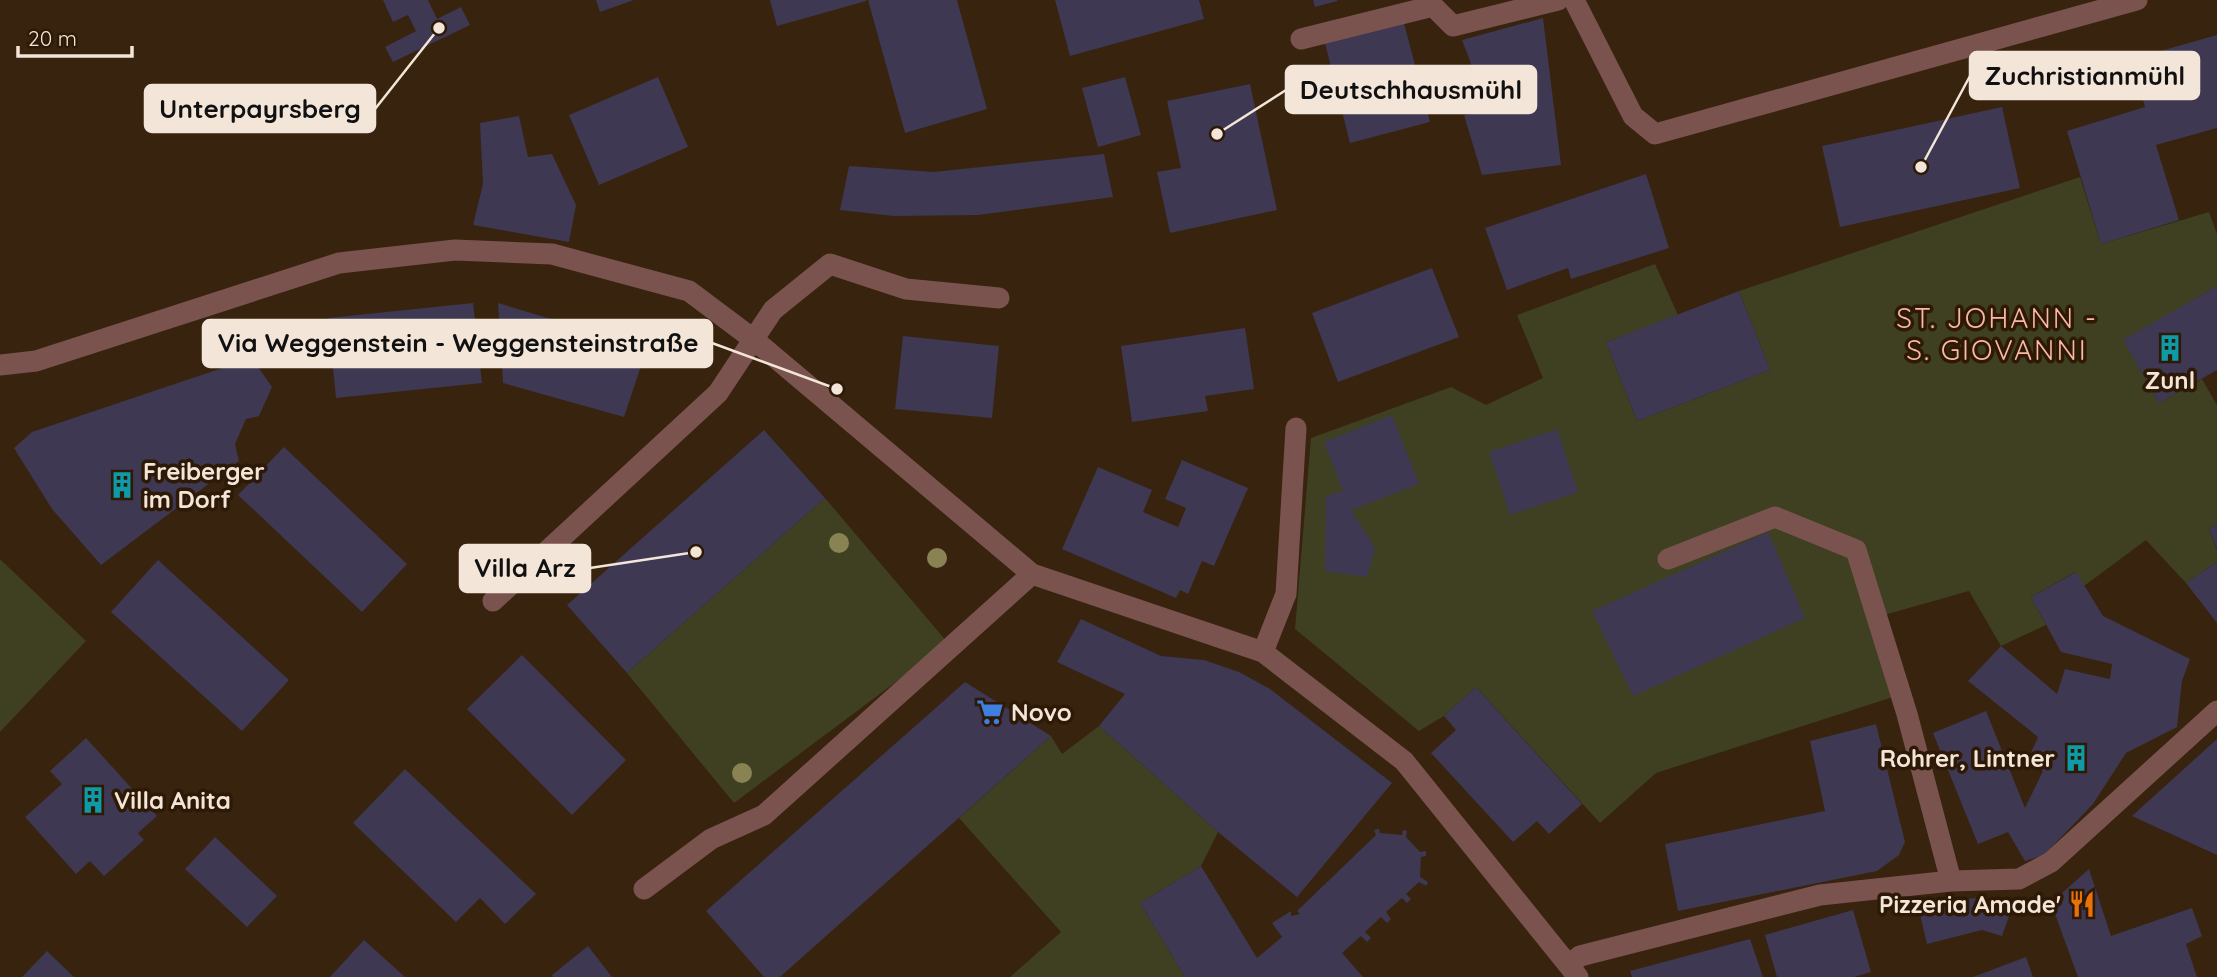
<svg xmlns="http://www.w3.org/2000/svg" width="2217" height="977" font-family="Quicksand,sans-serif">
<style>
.green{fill:#3e4021}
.building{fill:#3e3852}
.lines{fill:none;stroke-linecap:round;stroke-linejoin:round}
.minor{stroke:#7a534e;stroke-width:21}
.tree{fill:#898354}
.labels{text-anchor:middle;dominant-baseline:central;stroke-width:7;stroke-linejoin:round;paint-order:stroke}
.poi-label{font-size:24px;font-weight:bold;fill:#f3e5d8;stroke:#2d1905;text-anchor:start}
.quarter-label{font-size:28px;letter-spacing:2px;fill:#f9b9a5;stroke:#2d1905}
.leader{fill:none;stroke:#f3e5d8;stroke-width:2.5}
.callout-dot{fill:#f3e5d8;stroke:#2d1905;stroke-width:2.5}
.callout{fill:#f3e5d8;stroke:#f3e5d8;stroke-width:2.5}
.callout-label{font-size:26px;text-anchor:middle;font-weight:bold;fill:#111}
</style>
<rect width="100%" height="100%" fill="#37230e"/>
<path class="green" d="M 2080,177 L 2101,244 L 2209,212 L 2217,234 L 2217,286 L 2124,341 L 2159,403 L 2202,379 L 2217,405 L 2217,524 L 2209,529 L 2217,550 L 2217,562 L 2186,583 L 2146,540 L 2084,586 L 2075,572 L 2031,597 L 2046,625 L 2001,646 L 1969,591 L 1870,619 L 1893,697 L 1656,773 L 1600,823 L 1476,687 L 1444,716 L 1419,731 L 1295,629 L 1311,438 L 1451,387 L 1486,405 L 1543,378 L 1517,315 L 1655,264 L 1678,315 L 1606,342 L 1637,421 L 1770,370 L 1739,291 Z
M 825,498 L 948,643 L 734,803 L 627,673 Z
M 0,559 L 86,641 L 0,732 Z
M 1099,726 L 1218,832 L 1201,866 L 1140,903 L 1185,977 L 1010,977 L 1061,932 L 959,818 L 1051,736 L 1062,754 Z"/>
<path class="building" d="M 383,0 L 428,0 L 437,19 L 461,7 L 470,25 L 393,62 L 385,47 L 416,31 L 408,15 L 393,22 Z
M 596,0 L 634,0 L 600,12 Z
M 770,0 L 866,0 L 866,1 L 777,26 Z
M 868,0 L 957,0 L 987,109 L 905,133 Z
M 1055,0 L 1199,0 L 1204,19 L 1070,56 Z
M 1313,0 L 1337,0 L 1337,1 L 1315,7 Z
M 1543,18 L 1561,165 L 1482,175 L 1464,115 L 1489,112 L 1462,40 Z
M 1404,23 L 1430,122 L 1350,143 L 1325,43 Z
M 2217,35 L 2217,128 L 2156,145 L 2179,220 L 2101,244 L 2067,131 L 2145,107 L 2132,59 Z
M 658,77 L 688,147 L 599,185 L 569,115 Z
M 1125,77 L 1141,135 L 1098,147 L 1082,88 Z
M 1250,84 L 1277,210 L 1170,233 L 1157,172 L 1181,168 L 1167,101 Z
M 2002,107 L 2020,188 L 1840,227 L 1822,146 Z
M 519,116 L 528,157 L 552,154 L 576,205 L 569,242 L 473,225 L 483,184 L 480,123 Z
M 1104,154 L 1113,197 L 978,215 L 894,216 L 840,210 L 849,166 L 934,172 Z
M 1646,174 L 1669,248 L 1571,279 L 1568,268 L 1507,290 L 1485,228 Z
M 1432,268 L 1459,337 L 1338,382 L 1312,313 Z
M 2217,286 L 2217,370 L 2159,403 L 2123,340 Z
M 1739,291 L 1770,370 L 1637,421 L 1606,342 Z
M 473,303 L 482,383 L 336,398 L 328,318 Z
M 498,303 L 647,348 L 624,417 L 503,383 Z
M 1245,328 L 1254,389 L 1205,396 L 1208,411 L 1132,422 L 1121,346 Z
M 903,336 L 999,346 L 992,418 L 895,409 Z
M 252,358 L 272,387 L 259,416 L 246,419 L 235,444 L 239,461 L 101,565 L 52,509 L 14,448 L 32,432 Z
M 1392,415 L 1419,484 L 1351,510 L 1375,548 L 1367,577 L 1325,571 L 1326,496 L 1343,491 L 1324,442 Z
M 1557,429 L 1578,492 L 1510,515 L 1489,452 Z
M 764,430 L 825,498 L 627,673 L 567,605 Z
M 284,447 L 407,564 L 362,612 L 238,495 Z
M 1182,460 L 1248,488 L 1214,566 L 1202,561 L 1188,594 L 1180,590 L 1176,598 L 1062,549 L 1098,467 L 1152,490 L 1143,512 L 1178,527 L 1186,508 L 1165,499 Z
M 2217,524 L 2217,549 L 2209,529 Z
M 1768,532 L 1805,618 L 1633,696 L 1592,611 Z
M 158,560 L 289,680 L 242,731 L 111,612 Z
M 2217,562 L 2217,623 L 2186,583 Z
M 2076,572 L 2103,616 L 2190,659 L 2182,681 L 2177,727 L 2126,753 L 2093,804 L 2044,855 L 2025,861 L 2008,832 L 1978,844 L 1933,733 L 1986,711 L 2025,808 L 2043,771 L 2027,762 L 2038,737 L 1968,681 L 2001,646 L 2057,694 L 2065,669 L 2110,679 L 2112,664 L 2061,652 L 2031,597 Z
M 1081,619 L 1161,656 L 1204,660 L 1239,672 L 1270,689 L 1392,783 L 1297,897 L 1218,832 L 1099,726 L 1125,694 L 1057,662 Z
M 522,655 L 626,760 L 572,815 L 467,709 Z
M 965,682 L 1051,736 L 780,977 L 764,977 L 706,911 Z
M 1476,687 L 1582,804 L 1549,834 L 1537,821 L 1513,842 L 1431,753 L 1456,730 L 1444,716 Z
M 1876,724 L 1905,842 L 1899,855 L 1877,871 L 1678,911 L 1665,844 L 1825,811 L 1810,741 Z
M 86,738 L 157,816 L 138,833 L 144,840 L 104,876 L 90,861 L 76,874 L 25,817 L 62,784 L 50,771 Z
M 2217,739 L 2217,855 L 2132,816 Z
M 405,769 L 536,894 L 505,924 L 480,898 L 456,922 L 353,823 Z
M 1379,829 L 1380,833 L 1402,835 L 1403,830 L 1407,831 L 1406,837 L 1420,852 L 1426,851 L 1426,856 L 1421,857 L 1420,877 L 1428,882 L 1426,886 L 1419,882 L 1406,894 L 1411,899 L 1407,903 L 1402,898 L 1386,912 L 1391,919 L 1387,923 L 1381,917 L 1365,932 L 1371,938 L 1367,942 L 1361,936 L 1342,953 L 1363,977 L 1185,977 L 1140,903 L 1201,866 L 1257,958 L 1282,937 L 1272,923 L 1291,911 L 1291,916 L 1300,914 L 1297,911 L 1376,835 L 1374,830 Z
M 215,837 L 277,896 L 247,927 L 185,869 Z
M 2089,869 L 2111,936 L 2192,908 L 2202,936 L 2186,944 L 2197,977 L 2078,977 L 2051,903 Z
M 1973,898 L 2013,905 L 2002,936 L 1982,930 L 1927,944 L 1919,910 Z
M 1853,910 L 1871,972 L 1854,977 L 1777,977 L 1765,935 Z
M 1750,939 L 1763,977 L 1632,977 L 1630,971 Z
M 364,940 L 405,977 L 330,977 Z
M 588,946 L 612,977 L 553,977 L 552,975 Z
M 47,951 L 74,977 L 22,977 Z
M 2026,957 L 2033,977 L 1973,977 Z"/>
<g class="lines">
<path class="minor" d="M 1574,0 L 1633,116 L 1655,134 L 2137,0
M 1301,39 L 1433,6 L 1453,26 L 1558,0
M 0,365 L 36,361 L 339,263 L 455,250 L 552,254 L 689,291 L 753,339 L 1032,574 L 1263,652 L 1404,761 L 1578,977
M 1668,559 L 1775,517 L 1856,550 L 1907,714 L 1951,881
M 493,601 L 718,393 L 773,310 L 830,264 L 906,289 L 999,298
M 1263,652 L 1286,594 L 1296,428
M 644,889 L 711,839 L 764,815 L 1032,574
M 1569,965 L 1580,956 L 1820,895 L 1951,881 L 2019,879 L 2051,862 L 2217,711"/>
</g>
<g class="tree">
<circle cx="839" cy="543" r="10"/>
<circle cx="937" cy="558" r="10"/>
<circle cx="742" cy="773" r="10"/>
</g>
<defs>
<symbol id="building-bare" viewBox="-9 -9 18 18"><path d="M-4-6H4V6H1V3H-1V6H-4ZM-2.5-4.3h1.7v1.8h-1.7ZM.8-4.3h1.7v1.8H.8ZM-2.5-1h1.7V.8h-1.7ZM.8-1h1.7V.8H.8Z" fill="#0f9aa8" stroke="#2d1905" stroke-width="2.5" paint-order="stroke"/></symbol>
<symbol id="supermarket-bare" viewBox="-9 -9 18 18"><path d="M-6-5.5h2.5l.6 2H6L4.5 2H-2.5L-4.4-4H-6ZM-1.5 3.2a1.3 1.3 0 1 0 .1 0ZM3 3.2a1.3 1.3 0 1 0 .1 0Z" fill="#3f7fe0" stroke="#2d1905" stroke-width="2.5" paint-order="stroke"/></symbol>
<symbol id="restaurant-bare" viewBox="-9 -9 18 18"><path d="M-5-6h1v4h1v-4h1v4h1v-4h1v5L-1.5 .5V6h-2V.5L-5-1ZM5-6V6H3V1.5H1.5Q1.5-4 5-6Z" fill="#e8710a" stroke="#2d1905" stroke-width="2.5" paint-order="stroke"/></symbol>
</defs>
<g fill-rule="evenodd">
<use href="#building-bare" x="2151" y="329" width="38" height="38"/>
<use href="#building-bare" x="103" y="466" width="38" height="38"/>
<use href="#supermarket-bare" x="971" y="693" width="38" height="38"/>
<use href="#building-bare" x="2057" y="739" width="38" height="38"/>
<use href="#building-bare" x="74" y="781" width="38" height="38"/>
<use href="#restaurant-bare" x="2063" y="885" width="38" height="38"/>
</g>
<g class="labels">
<g class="poi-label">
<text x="2170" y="380" text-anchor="middle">Zunl</text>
<text x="143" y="471">Freiberger<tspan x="143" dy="28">im Dorf</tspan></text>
<text x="1011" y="712">Novo</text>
<text x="2055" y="758" text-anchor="end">Rohrer, Lintner</text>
<text x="114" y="800">Villa Anita</text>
<text x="2061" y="904" text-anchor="end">Pizzeria Amade'</text>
</g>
<g class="quarter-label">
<text x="1997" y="317">ST. JOHANN -<tspan x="1997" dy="32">S. GIOVANNI</tspan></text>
</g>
</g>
<path class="leader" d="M1921 167L1970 76M1217 134L1286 90M439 28L375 109M837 389L712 343M696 552L590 568"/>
<g class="callout-dot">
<circle cx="1921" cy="167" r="7"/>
<circle cx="1217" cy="134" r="7"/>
<circle cx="439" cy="28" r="7"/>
<circle cx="837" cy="389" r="7"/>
<circle cx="696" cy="552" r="7"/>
</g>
<g class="callout">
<rect x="1970" y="52" width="229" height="47" rx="7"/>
<rect x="1286" y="66" width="250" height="47" rx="7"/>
<rect x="145" y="85" width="230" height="47" rx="7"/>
<rect x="203" y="320" width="509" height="47" rx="7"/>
<rect x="460" y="545" width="130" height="47" rx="7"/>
</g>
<g class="callout-label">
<text x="2085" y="85">Zuchristianmühl</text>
<text x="1411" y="99">Deutschhausmühl</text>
<text x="260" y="118">Unterpayrsberg</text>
<text x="458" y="352">Via Weggenstein - Weggensteinstraße</text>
<text x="525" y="577">Villa Arz</text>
</g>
<path d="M18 46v10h114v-10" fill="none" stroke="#f3e5d8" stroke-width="3.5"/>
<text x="28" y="46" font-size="21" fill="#f3e5d8" stroke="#2d1905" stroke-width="5" paint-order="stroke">20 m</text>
</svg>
